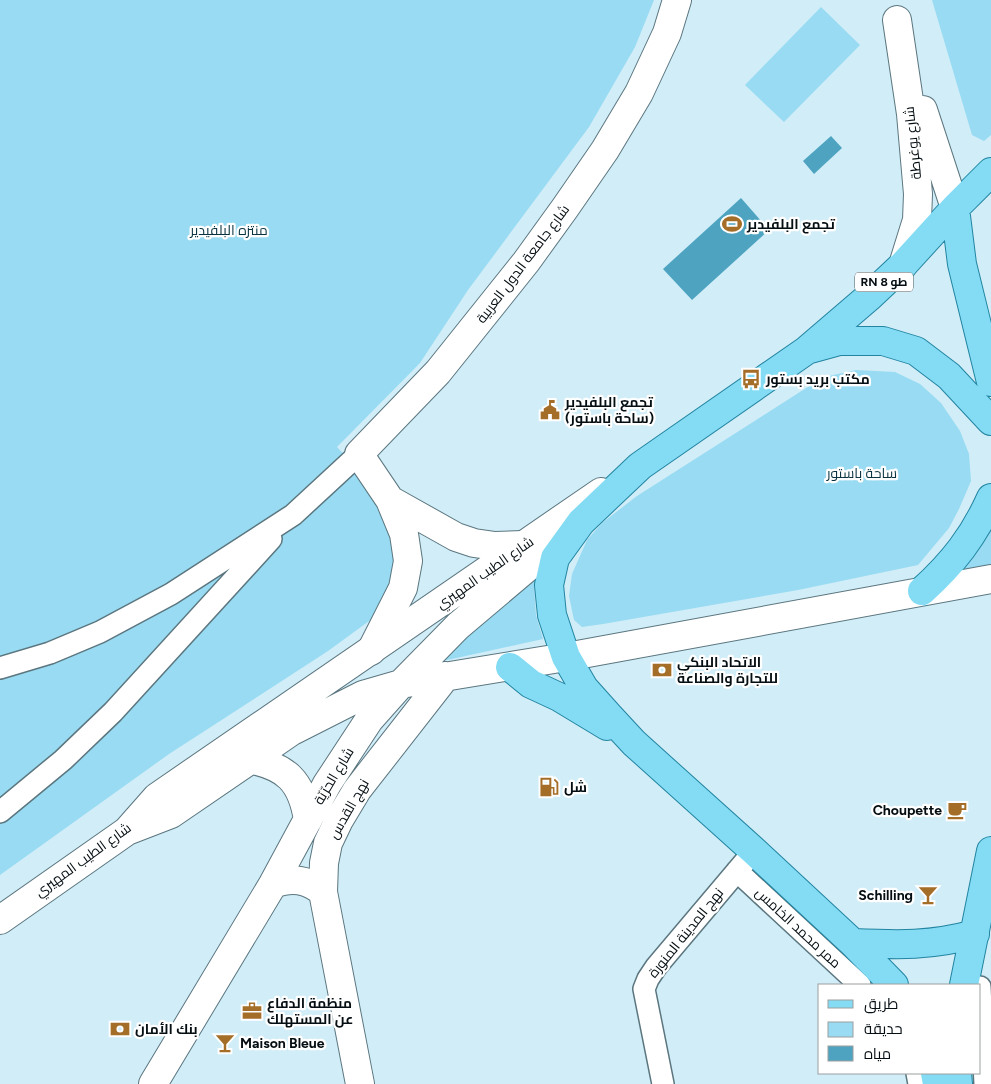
<svg xmlns="http://www.w3.org/2000/svg" width="991" height="1084" font-family="Figtree,Cairo,sans-serif">
<style>
.green{fill:#98dbf2}
.water{fill:#4ea4c0}
.lines{fill:none;stroke-linecap:round;stroke-linejoin:round}
.minor-casing{stroke:#5b767f;stroke-width:24}
.tertiary-casing{stroke:#5b767f;stroke-width:30}
.secondary-casing{stroke:#5b767f;stroke-width:30}
.primary-casing{stroke:#2284a0;stroke-width:30}
.minor{stroke:#fff;stroke-width:21}
.tertiary{stroke:#fff;stroke-width:28}
.secondary{stroke:#fff;stroke-width:28}
.primary{stroke:#83dcf4;stroke-width:28}
.labels{text-anchor:middle;dominant-baseline:central;stroke-width:4.5;stroke-linejoin:round;paint-order:stroke}
.shield{fill:#fff;stroke:#505659;stroke-width:1}
.shield-label{font-size:12px;font-weight:bold;fill:#050e12}
.street-label{font-size:14px;fill:#050e12;stroke:#fff}
.poi-label{font-size:14px;font-weight:bold;fill:#050e12;stroke:#fff;text-anchor:start}
.park-label{font-size:14px;fill:#09333f;stroke:#fff}
</style>
<rect width="100%" height="100%" fill="#d0edf8"/>
<path class="green" d="M 0,0 L 654,0 L 635,47 L 589,127 L 468,290 L 420,363 L 337,447 L 391,504 L 397,578 L 376,616 L 328,651 L 169,754 L 0,875 Z
M 932,0 L 991,0 L 991,135 L 984,141 L 972,135 Z
M 821,7 L 860,45 L 784,122 L 745,85 Z
M 856,370 L 895,372 L 920,384 L 941,403 L 960,431 L 969,454 L 971,481 L 959,509 L 949,528 L 918,565 L 798,590 L 603,624 L 582,627 L 574,620 L 569,596 L 572,574 L 587,540 L 602,523 L 637,496 L 814,383 L 829,376 Z
M 991,517 L 991,572 L 944,581 Z
M 540,563 L 534,586 L 536,615 L 543,639 L 438,662 Z"/>
<path class="water" d="M 831,136 L 842,148 L 814,174 L 803,161 Z
M 741,198 L 769,230 L 692,300 L 663,269 Z"/>
<g class="lines">
<defs>
<path id="minor" d="M 0,668 L 50,653 L 100,632 L 171,594 L 293,515 L 359,454
M 0,812 L 63,760 L 113,712 L 271,539
M 737,871 L 860,985
M 980,987 L 985,1084
M 917,1073 L 919,1084
M 663,1084 L 644,989 L 648,979 L 656,967 L 754,851"/>
<path id="tertiary" d="M 390,500 L 456,537 L 474,543 L 495,546 L 524,545
M 371,651 L 403,588 L 408,561 L 404,534 L 390,500 L 359,454 L 438,372 L 526,262 L 565,208 L 605,150 L 639,93 L 667,33 L 677,0"/>
<path id="secondary" d="M 897,20 L 911,114 L 918,194 L 917,220 L 903,265
M 923,110 L 955,208
M 248,759 C 286,766 302,781 308,820
M 127,831 L 171,814 L 292,731 L 363,695 L 401,684 L 566,657 L 991,579
M 273,884 C 292,877 307,879 323,892
M 0,920 L 127,831 L 157,797 L 601,492
M 153,1084 L 273,884 L 327,784 L 369,720 L 401,684 L 458,626 L 561,539
M 360,1084 L 323,892 L 324,863 L 328,843 L 339,820 L 357,790 L 446,676"/>
<path id="primary" d="M 955,208 L 962,264 L 991,382
M 810,349 L 839,341 L 883,341 L 916,351 L 949,376 L 991,421
M 922,591 C 953,563 974,536 991,498
M 510,667 L 531,684 L 559,697 L 607,726
M 853,943 C 899,945 931,946 975,934
M 894,985 L 853,943 L 754,851 L 634,743 L 609,716 L 584,688 L 566,657 L 552,615 L 549,585 L 555,558 L 581,522 L 640,466 L 807,350 L 870,296 L 903,265 L 955,208 L 991,172
M 964,985 L 991,851
M 935,1073 L 937,1084
M 957,1073 L 958,1084"/>
</defs>
<use href="#minor" class="minor-casing"/>
<use href="#tertiary" class="tertiary-casing"/>
<use href="#secondary" class="secondary-casing"/>
<use href="#primary" class="primary-casing"/>
<use href="#minor" class="minor"/>
<use href="#tertiary" class="tertiary"/>
<use href="#secondary" class="secondary"/>
<use href="#primary" class="primary"/>
</g>
<defs>
<symbol id="stadium-bare" viewBox="-9 -9 18 18"><path d="M0-5a6.5 5 0 1 0 0 10a6.5 5 0 1 0 0-10ZM-3.5-1.8h7v3.6h-7Z" fill="#a46e28" stroke="#fff" stroke-width="2.5" paint-order="stroke"/></symbol>
<symbol id="bus-bare" viewBox="-9 -9 18 18"><path d="M-5-6H5V4H4V6H2V4H-2V6H-4V4H-5ZM-3.5-4V0h7V-4ZM-3.5 1.2v1.5H-2V1.2ZM2 1.2v1.5H3.5V1.2Z" fill="#a46e28" stroke="#fff" stroke-width="2.5" paint-order="stroke"/></symbol>
<symbol id="civic-bare" viewBox="-9 -9 18 18"><path d="M-.6-6.5H3V-4.5H.6V-3L4-1V1h2V6H-6V1h2V-1L-.6-3ZM-1.2 2.5V6h2.4V2.5Z" fill="#a46e28" stroke="#fff" stroke-width="2.5" paint-order="stroke"/></symbol>
<symbol id="bank-bare" viewBox="-9 -9 18 18"><path d="M-6-4H6V4H-6ZM0-2.3a2.3 2.3 0 1 0 0 4.6a2.3 2.3 0 1 0 0-4.6Z" fill="#a46e28" stroke="#fff" stroke-width="2.5" paint-order="stroke"/></symbol>
<symbol id="fuel-bare" viewBox="-9 -9 18 18"><path d="M-5.5-6h7V0h2V4h1.3V-2.5L3-4.5l.8-.8L6-3V5H2.5V1h-1V6h-7ZM-4.2-4.7v3.2H.2V-4.7Z" fill="#a46e28" stroke="#fff" stroke-width="2.5" paint-order="stroke"/></symbol>
<symbol id="cafe-bare" viewBox="-9 -9 18 18"><path d="M-5.5-4.5H6V0H3Q3 3.5 0 3.5H-2.5Q-5.5 3.5-5.5 0ZM3-3.2v2h1.7v-2ZM-6 4.5H4V6H-6Z" fill="#a46e28" stroke="#fff" stroke-width="2.5" paint-order="stroke"/></symbol>
<symbol id="bar-bare" viewBox="-9 -9 18 18"><path d="M-6-5H6L.8 .8V4.5H3.5V6h-7V4.5H-.8V.8Z" fill="#a46e28" stroke="#fff" stroke-width="2.5" paint-order="stroke"/></symbol>
<symbol id="office-bare" viewBox="-9 -9 18 18"><path d="M-6-3h4V-5.5h4V-3h4V5H-6ZM-1-4.5V-3h2v-1.5ZM-6 0V1H6V0Z" fill="#a46e28" stroke="#fff" stroke-width="2.5" paint-order="stroke"/></symbol>
</defs>
<g fill-rule="evenodd">
<use href="#stadium-bare" x="718" y="210" width="28" height="28"/>
<use href="#bus-bare" x="737" y="365" width="28" height="28"/>
<use href="#civic-bare" x="536" y="396" width="28" height="28"/>
<use href="#bank-bare" x="648" y="656" width="28" height="28"/>
<use href="#fuel-bare" x="535" y="773" width="28" height="28"/>
<use href="#cafe-bare" x="943" y="796" width="28" height="28"/>
<use href="#bar-bare" x="914" y="881" width="28" height="28"/>
<use href="#office-bare" x="238" y="997" width="28" height="28"/>
<use href="#bank-bare" x="106" y="1015" width="28" height="28"/>
<use href="#bar-bare" x="211" y="1029" width="28" height="28"/>
</g>
<g class="labels">
<rect class="shield" x="855" y="272.5" width="58" height="19" rx="4"/>
<g class="shield-label">
<text x="884" y="282">RN 8 طو</text>
</g>
<g class="street-label">
<text transform="translate(913 143) rotate(-96)">شارع يوغرطة</text>
<text transform="translate(523 264) rotate(-53)">شارع جامعة الدول العربية</text>
<text transform="translate(485 573) rotate(-35)">شارع الطيب المهيري</text>
<text transform="translate(334 776) rotate(-59)">شارع الحرّيّة</text>
<text transform="translate(349 809) rotate(-60)">نهج القدس</text>
<text transform="translate(83 860) rotate(-36)">شارع الطيب المهيري</text>
<text transform="translate(798 928) rotate(43)">ممر محمد الخامس</text>
<text transform="translate(686 933) rotate(-51)">نهج المدينة المنورة</text>
</g>
<g class="poi-label">
<text x="747" y="224">تجمع البلفيدير</text>
<text x="766" y="379">مكتب بريد بستور</text>
<text x="565" y="402">تجمع البلفيدير<tspan x="565" dy="16">(ساحة باستور)</tspan></text>
<text x="677" y="662">الاتحاد البنكي<tspan x="677" dy="16">للتجارة والصناعة</tspan></text>
<text x="564" y="787">شل</text>
<text x="942" y="810" text-anchor="end">Choupette</text>
<text x="913" y="895" text-anchor="end">Schilling</text>
<text x="267" y="1003">منظمة الدفاع<tspan x="267" dy="16">عن المستهلك</tspan></text>
<text x="135" y="1029">بنك الأمان</text>
<text x="240" y="1043">Maison Bleue</text>
</g>
<g class="park-label">
<text x="229" y="230">منتزه البلفيدير</text>
<text x="862" y="473">ساحة باستور</text>
</g>
</g>
<rect x="818" y="984" width="162" height="90" fill="#ffffff" stroke="#9b9fa0"/>
<rect x="828" y="1000" width="25" height="8" fill="#83dcf4" stroke="#9b9fa0"/>
<text x="864" y="1009" font-size="15" fill="#050e12">طريق</text>
<rect x="828" y="1022" width="25" height="15" fill="#98dbf2" stroke="#9b9fa0"/>
<text x="864" y="1034" font-size="15" fill="#050e12">حديقة</text>
<rect x="828" y="1046" width="25" height="15" fill="#4ea4c0" stroke="#9b9fa0"/>
<text x="864" y="1059" font-size="15" fill="#050e12">مياه</text>
</svg>
